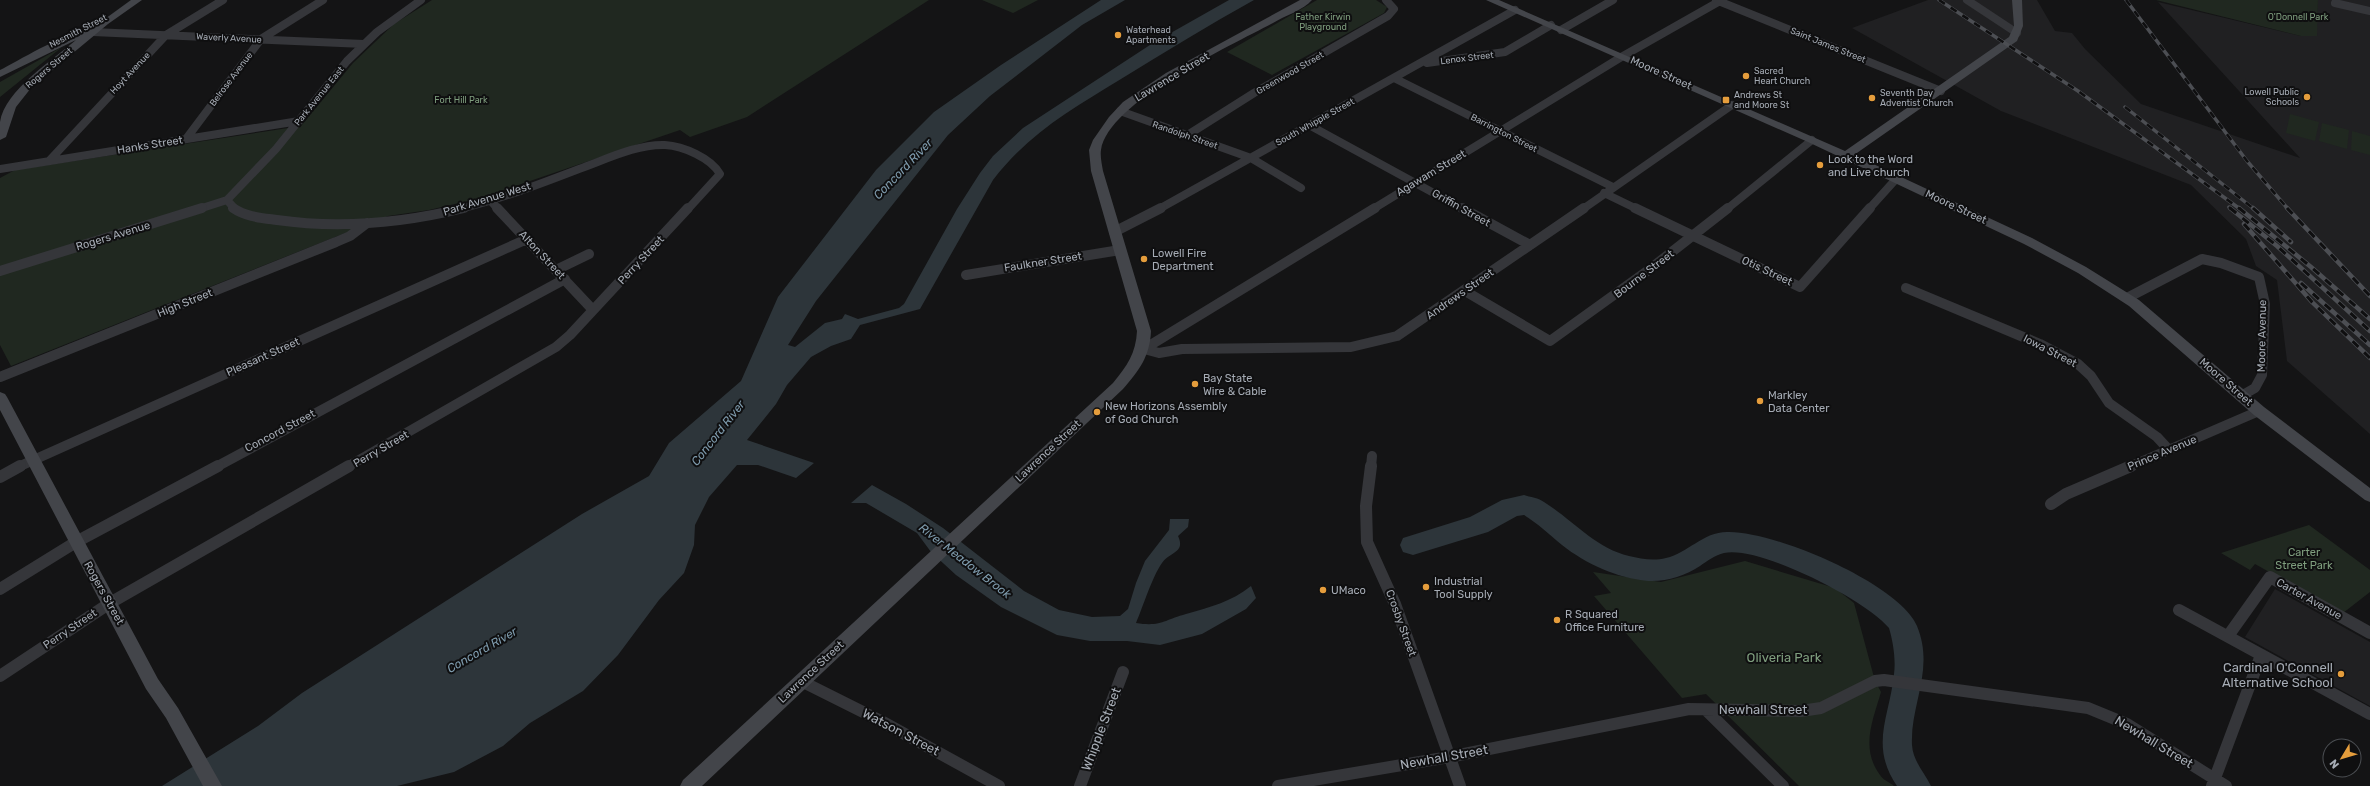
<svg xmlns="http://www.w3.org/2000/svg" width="2370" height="786" font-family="Rubik,sans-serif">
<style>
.built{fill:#202022}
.green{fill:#202820}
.water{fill:#2d353a}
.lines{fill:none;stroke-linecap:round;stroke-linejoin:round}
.river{fill:#2d353a;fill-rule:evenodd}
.street-far2{stroke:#35363a;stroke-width:8}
.street-far1{stroke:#35363a;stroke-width:10}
.street{stroke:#35363a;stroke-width:12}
.secondary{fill:#43454a;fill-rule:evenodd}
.rail-far1-casing{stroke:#4c4e53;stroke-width:3.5}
.rail-casing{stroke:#4c4e53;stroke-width:4.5}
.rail-far1{stroke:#0f0f10;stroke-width:2.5;stroke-dasharray:7;stroke-linecap:butt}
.rail{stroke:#0f0f10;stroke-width:3;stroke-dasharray:8;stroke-linecap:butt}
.poi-dot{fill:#e59d3c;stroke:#0f0f10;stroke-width:1.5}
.labels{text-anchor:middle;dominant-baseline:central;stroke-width:4;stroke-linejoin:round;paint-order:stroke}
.far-park-label{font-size:9px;fill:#7f9e7e;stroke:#0f0f10}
.far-poi-label{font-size:9px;fill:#a6acb5;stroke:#0f0f10;text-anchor:start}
.far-street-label{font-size:9px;fill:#a6acb5;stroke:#0f0f10}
.street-label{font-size:11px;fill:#a6acb5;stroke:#0f0f10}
.poi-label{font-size:11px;fill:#a6acb5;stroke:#0f0f10;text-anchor:start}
.park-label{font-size:11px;fill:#7f9e7e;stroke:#0f0f10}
.water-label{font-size:12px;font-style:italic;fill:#7f9cae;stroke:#0f0f10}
.near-park-label{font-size:13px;fill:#7f9e7e;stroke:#0f0f10}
.near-poi-label{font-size:13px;fill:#a6acb5;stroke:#0f0f10;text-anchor:end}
.near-street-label{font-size:13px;fill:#a6acb5;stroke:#0f0f10}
</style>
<rect width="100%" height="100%" fill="#141415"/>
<path class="built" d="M 1928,0 L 2037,0 L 2055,31 L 2072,33 L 2085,49 L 2141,104 L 2300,158 L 2158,2 L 2301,36 L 2316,36 L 2318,0 L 2370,0 L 2370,434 L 2287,361 L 2277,280 L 2256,266 L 2246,239 L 2191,185 L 2001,111 L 1852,28 Z
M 2275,589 L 2370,642 L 2370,706 L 2245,637 Z"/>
<path class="green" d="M 432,0 L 929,0 L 747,117 L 690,137 L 680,130 L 480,198 L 429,210 L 388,216 L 11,366 L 0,345 L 0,178 L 15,170 L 301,126 L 353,63 L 394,24 Z
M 982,0 L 1038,0 L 1013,13 Z
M 1317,0 L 1376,0 L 1387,7 L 1384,13 L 1272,75 L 1227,52 Z
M 2156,0 L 2318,0 L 2317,36 L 2301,36 Z
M 62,47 L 0,97 L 0,82 Z
M 2290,114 L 2319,122 L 2315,141 L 2286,133 Z
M 2322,123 L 2349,130 L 2347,149 L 2319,141 Z
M 2352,131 L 2370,136 L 2370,155 L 2351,150 Z
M 2309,525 L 2370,570 L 2370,592 L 2343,613 L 2255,564 L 2250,570 L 2221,553 Z
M 1745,561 L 1835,588 L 1854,603 L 1875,681 L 1881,692 C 1873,720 1860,748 1880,775 C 1883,780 1891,783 1894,786 L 1799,786 L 1706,694 L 1682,698 L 1594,596 L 1611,593 L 1593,572 L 1661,582 Z"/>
<path class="water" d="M 1101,0 L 1125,0 L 1082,25 L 990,96 L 948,135 L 816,301 L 788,345 L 795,347 L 825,323 L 842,319 L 845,314 L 858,319 L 899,308 L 904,304 L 957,209 L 980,173 L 993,156 L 1023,128 L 1153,43 L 1229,0 L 1254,0 C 1209,25 1165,52 1121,79 C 1072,109 1029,133 993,180 L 920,309 L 860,325 L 851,339 L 831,346 L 811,357 L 787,385 L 776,404 L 747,440 L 814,463 L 796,478 L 758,465 L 737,465 L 709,497 L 695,525 L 694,545 L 684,573 L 659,600 L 618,655 L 583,691 L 530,723 L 503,746 L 454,772 L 397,786 L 162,786 L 258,726 L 302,693 L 582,514 L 649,476 L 669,443 L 741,381 L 778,297 L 876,170 L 934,112 L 1001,65 Z
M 872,485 L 906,504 L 943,528 L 1024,591 L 1059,610 L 1092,617 L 1120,616 L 1128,609 L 1136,583 L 1145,561 L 1169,530 L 1170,519 L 1189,519 L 1188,527 L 1178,536 C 1186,553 1169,552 1162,563 C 1152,577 1143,607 1136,623 C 1161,627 1164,620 1186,614 C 1210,607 1231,602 1251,586 L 1256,598 L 1246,609 L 1202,634 L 1160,645 L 1127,641 L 1090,641 L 1057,635 L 1001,607 L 956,575 L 931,552 L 917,533 L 866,503 L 851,503 Z"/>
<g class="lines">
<path class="river" d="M 1524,495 C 1530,497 1539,498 1544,502 C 1573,520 1595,548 1629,556 C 1641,559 1654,561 1666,558 C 1688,553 1703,532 1727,532 C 1772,530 1900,584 1917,626 C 1935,670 1910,704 1912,745 C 1913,761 1924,772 1931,786 L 1897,786 C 1869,745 1890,716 1894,674 C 1896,660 1893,641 1889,628 C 1866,600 1759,545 1724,553 C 1715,555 1707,561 1700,566 C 1685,576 1666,582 1648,581 C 1617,578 1586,564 1562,545 C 1550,535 1537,523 1524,515 L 1517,516 L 1488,532 L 1413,555 L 1403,552 L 1400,545 L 1403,538 L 1470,517 L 1502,500 Z"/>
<path class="street-far2" d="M 1716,0 L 1941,91
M 1967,0 L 2017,33
M 2335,3 L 2370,11
M 1561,30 L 1613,0
M 93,32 L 364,44
M 1427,63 L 1505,52 L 1551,25
M 1394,78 L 1613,187
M 1120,111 L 1251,158 L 1301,188
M 1309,125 L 1463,209
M 1186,136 L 1254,93 L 1388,16 L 1394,9 L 1386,0
M 186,139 L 261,39 L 323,0
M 49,161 L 166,35 L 223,0
M 0,169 L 299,121
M 1604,193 L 1637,209
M 227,200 L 276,149 L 347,61 L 377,32 L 421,0
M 227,200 L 235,209
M 490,200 L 498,209
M 199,209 L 227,200
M 460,209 C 501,199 540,184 579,169 C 605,160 636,144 665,145 C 683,146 711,158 720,174 L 688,209
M 1159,209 L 1515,10
M 1373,209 L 1623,56 L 1720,1
M 1583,209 L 1732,105
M 1727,209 L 1812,140
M 1869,209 L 1896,179"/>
<path class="street-far1" d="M 233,208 C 246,217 262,218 277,220 C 340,229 403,223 464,208
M 497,208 L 593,310
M 1462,208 L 1530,245
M 1635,208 L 1800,287 L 1870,208
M 1114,232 L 1161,208
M 556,270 L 589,254
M 0,271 L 202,208
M 966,275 L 1120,250
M 1906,288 L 2040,344 L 2078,364 L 2091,376 L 2109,403 L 2157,437 L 2169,450
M 1465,291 L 1550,341 L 1650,269 L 1728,208
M 2127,298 L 2202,259 L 2221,263 L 2259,277 L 2265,304 L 2262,375 L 2255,388 L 2241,396
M 1144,349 L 1375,208
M 1144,349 L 1159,353 L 1182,349 L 1351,347 L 1397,336 L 1584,208
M 0,377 L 336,242 L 350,236 L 367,223
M 18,467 L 527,239
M 216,467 L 565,279
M 347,467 L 556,347 L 570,335 L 688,208
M 1371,467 L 1372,456
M 2129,467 L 2259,411"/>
<path class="street" d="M 1371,466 L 1366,506 L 1367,542 L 1395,604 L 1460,786
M 0,477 L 20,466
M 2051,504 L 2066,494 L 2131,466
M 0,589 L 76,542 L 218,466
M 2179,610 L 2370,714
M 2228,636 L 2270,577 L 2370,633
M 0,676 L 110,603 L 349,466
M 801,681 L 883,722 L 999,786
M 1706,710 L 1783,786
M 1080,786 L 1123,672
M 1278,786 L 1449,757 L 1689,709 L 1801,711 L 1821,708 L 1875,681 L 1884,680 L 2088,708 L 2127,724 L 2226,786
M 2212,786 L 2261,655"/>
<path class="secondary" d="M 131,0 L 142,0 L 108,24 L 31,88 L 16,107 L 6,137 L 0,140 C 0,134 0,128 0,122 C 5,90 53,60 76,40 L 0,77 L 0,70 C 16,62 72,28 87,32 Z
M 1300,0 L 1312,0 C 1304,10 1284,16 1273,23 C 1232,45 1108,102 1101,150 C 1100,156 1102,165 1103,171 L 1151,331 C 1150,356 1139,371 1123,389 L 702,786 L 680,786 L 683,780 L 1113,383 C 1127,366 1136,353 1137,331 L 1091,171 L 1089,150 L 1093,140 L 1109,117 L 1123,102 L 1166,73 Z
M 1486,0 L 1499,0 L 1845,151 L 2009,37 L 2014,26 L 2012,0 L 2022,0 L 2023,26 L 2017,41 L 1854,155 L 2032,238 L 2086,267 L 2139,300 L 2264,407 L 2370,488 L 2370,502 L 2365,500 L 2254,415 L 2129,306 L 2078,273 L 2024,244 L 1808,142 Z
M 0,392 L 5,394 L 7,397 L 158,679 L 178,708 L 222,786 L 203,786 L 166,718 L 146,689 L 0,410 Z"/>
<defs>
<path id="rail-far1" d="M 1939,0 L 2078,91 L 2240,209
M 2126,0 L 2247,161 L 2288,209
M 2125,107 L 2254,209
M 2229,207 L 2231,209"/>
<path id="rail" d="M 2230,208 L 2277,246 L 2370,331
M 2239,208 L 2311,267 L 2370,319
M 2253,208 L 2291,242
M 2287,208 L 2370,296
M 2244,224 L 2312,302 L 2370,358
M 2301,283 L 2370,345"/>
</defs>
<use href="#rail-far1" class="rail-far1-casing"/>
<use href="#rail" class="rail-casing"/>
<use href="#rail-far1" class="rail-far1"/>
<use href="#rail" class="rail"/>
</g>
<g class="poi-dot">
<circle cx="1118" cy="35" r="4"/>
<circle cx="1746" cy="76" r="4"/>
<circle cx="2307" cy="97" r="4"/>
<circle cx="1872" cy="98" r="4"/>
<rect x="1722" y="96" width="8" height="8" rx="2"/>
<circle cx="1820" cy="165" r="4"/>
<circle cx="1144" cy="259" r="4"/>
<circle cx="1195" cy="384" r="4"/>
<circle cx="1760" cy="401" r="4"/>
<circle cx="1097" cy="412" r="4"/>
<circle cx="1426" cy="587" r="4"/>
<circle cx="1323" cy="590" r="4"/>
<circle cx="1557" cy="620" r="4"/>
<circle cx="2341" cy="674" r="4"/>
</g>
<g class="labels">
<g class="far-park-label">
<text x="1323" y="17">Father Kirwin<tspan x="1323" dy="10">Playground</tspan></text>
<text x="2298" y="17">O'Donnell Park</text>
<text x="461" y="100">Fort Hill Park</text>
</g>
<g class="far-poi-label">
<text x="1126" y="30">Waterhead<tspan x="1126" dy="10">Apartments</tspan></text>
<text x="1754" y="71">Sacred<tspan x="1754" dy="10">Heart Church</tspan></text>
<text x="2299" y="92" text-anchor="end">Lowell Public<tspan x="2299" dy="10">Schools</tspan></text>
<text x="1880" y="93">Seventh Day<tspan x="1880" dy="10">Adventist Church</tspan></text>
<text x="1734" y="95">Andrews St<tspan x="1734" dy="10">and Moore St</tspan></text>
</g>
<g class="far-street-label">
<text transform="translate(78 31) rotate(-27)">Nesmith Street</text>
<text transform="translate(229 38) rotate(3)">Waverly Avenue</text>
<text transform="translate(1828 45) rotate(22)">Saint James Street</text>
<text transform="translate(1467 58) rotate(-7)">Lenox Street</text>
<text transform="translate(49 68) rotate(-40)">Rogers Street</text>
<text transform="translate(130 73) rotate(-47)">Hoyt Avenue</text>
<text transform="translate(1290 73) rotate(-30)">Greenwood Street</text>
<text transform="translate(231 79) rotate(-53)">Belrose Avenue</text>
<text transform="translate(319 96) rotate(-51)">Park Avenue East</text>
<text transform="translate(1315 122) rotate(-29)">South Whipple Street</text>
<text transform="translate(1504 133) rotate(27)">Barrington Street</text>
<text transform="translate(1185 135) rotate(19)">Randolph Street</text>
</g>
<g class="street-label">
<text transform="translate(1661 73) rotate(24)">Moore Street</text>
<text transform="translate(1172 77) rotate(-31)">Lawrence Street</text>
<text transform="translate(150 145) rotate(-9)">Hanks Street</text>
<text transform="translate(1431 173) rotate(-31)">Agawam Street</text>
<text transform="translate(487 199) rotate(-17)">Park Avenue West</text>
<text transform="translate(1956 207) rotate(25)">Moore Street</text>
<text transform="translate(1461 208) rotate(29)">Griffin Street</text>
<text transform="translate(113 236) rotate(-17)">Rogers Avenue</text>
<text transform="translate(542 255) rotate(47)">Alton Street</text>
<text transform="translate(641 260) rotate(-47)">Perry Street</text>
<text transform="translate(1043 262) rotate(-9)">Faulkner Street</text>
<text transform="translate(1767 271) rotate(25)">Otis Street</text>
<text transform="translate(1644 274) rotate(-37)">Bourne Street</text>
<text transform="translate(1460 294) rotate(-35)">Andrews Street</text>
<text transform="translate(185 303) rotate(-22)">High Street</text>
<text transform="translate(2262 336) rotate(-89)">Moore Avenue</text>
<text transform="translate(2050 351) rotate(27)">Iowa Street</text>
<text transform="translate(263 357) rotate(-24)">Pleasant Street</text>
<text transform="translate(2226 382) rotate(41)">Moore Street</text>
<text transform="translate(280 431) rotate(-28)">Concord Street</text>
<text transform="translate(381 449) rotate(-30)">Perry Street</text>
<text transform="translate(1048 451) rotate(-43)">Lawrence Street</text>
<text transform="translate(2162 453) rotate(-23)">Prince Avenue</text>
<text transform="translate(104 593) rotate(61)">Rogers Street</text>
<text transform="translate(2309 599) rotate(29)">Carter Avenue</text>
<text transform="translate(1401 623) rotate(70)">Crosby Street</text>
<text transform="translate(70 629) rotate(-34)">Perry Street</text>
<text transform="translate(811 672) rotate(-43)">Lawrence Street</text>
</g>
<g class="poi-label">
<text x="1828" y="159">Look to the Word<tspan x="1828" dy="13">and Live church</tspan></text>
<text x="1152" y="253">Lowell Fire<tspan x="1152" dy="13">Department</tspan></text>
<text x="1203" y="378">Bay State<tspan x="1203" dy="13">Wire &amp; Cable</tspan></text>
<text x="1768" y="395">Markley<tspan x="1768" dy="13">Data Center</tspan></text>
<text x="1105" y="406">New Horizons Assembly<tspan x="1105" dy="13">of God Church</tspan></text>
<text x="1434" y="581">Industrial<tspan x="1434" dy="13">Tool Supply</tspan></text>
<text x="1331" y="590">UMaco</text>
<text x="1565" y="614">R Squared<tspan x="1565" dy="13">Office Furniture</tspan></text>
</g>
<g class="park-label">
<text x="2304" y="552">Carter<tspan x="2304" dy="13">Street Park</tspan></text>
</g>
<g class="water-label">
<text transform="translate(903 169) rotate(-46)">Concord River</text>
<text transform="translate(718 433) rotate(-52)">Concord River</text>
<text transform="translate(965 561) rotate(38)">River Meadow Brook</text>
<text transform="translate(482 650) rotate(-30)">Concord River</text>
</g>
<g class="near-park-label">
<text x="1784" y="657">Oliveria Park</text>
</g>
<g class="near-poi-label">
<text x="2333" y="667">Cardinal O'Connell<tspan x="2333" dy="15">Alternative School</tspan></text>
</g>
<g class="near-street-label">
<text x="1763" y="709">Newhall Street</text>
<text transform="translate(1101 729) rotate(-69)">Whipple Street</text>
<text transform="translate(901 732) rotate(28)">Watson Street</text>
<text transform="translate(2154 742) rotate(31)">Newhall Street</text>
<text transform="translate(1444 757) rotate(-10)">Newhall Street</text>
</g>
</g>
<g transform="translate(2342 758) rotate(232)"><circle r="19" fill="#0f0f10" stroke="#4b4e52"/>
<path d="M0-3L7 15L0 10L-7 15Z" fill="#e59d3c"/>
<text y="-6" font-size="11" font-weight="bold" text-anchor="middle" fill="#a6acb5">N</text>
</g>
</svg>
